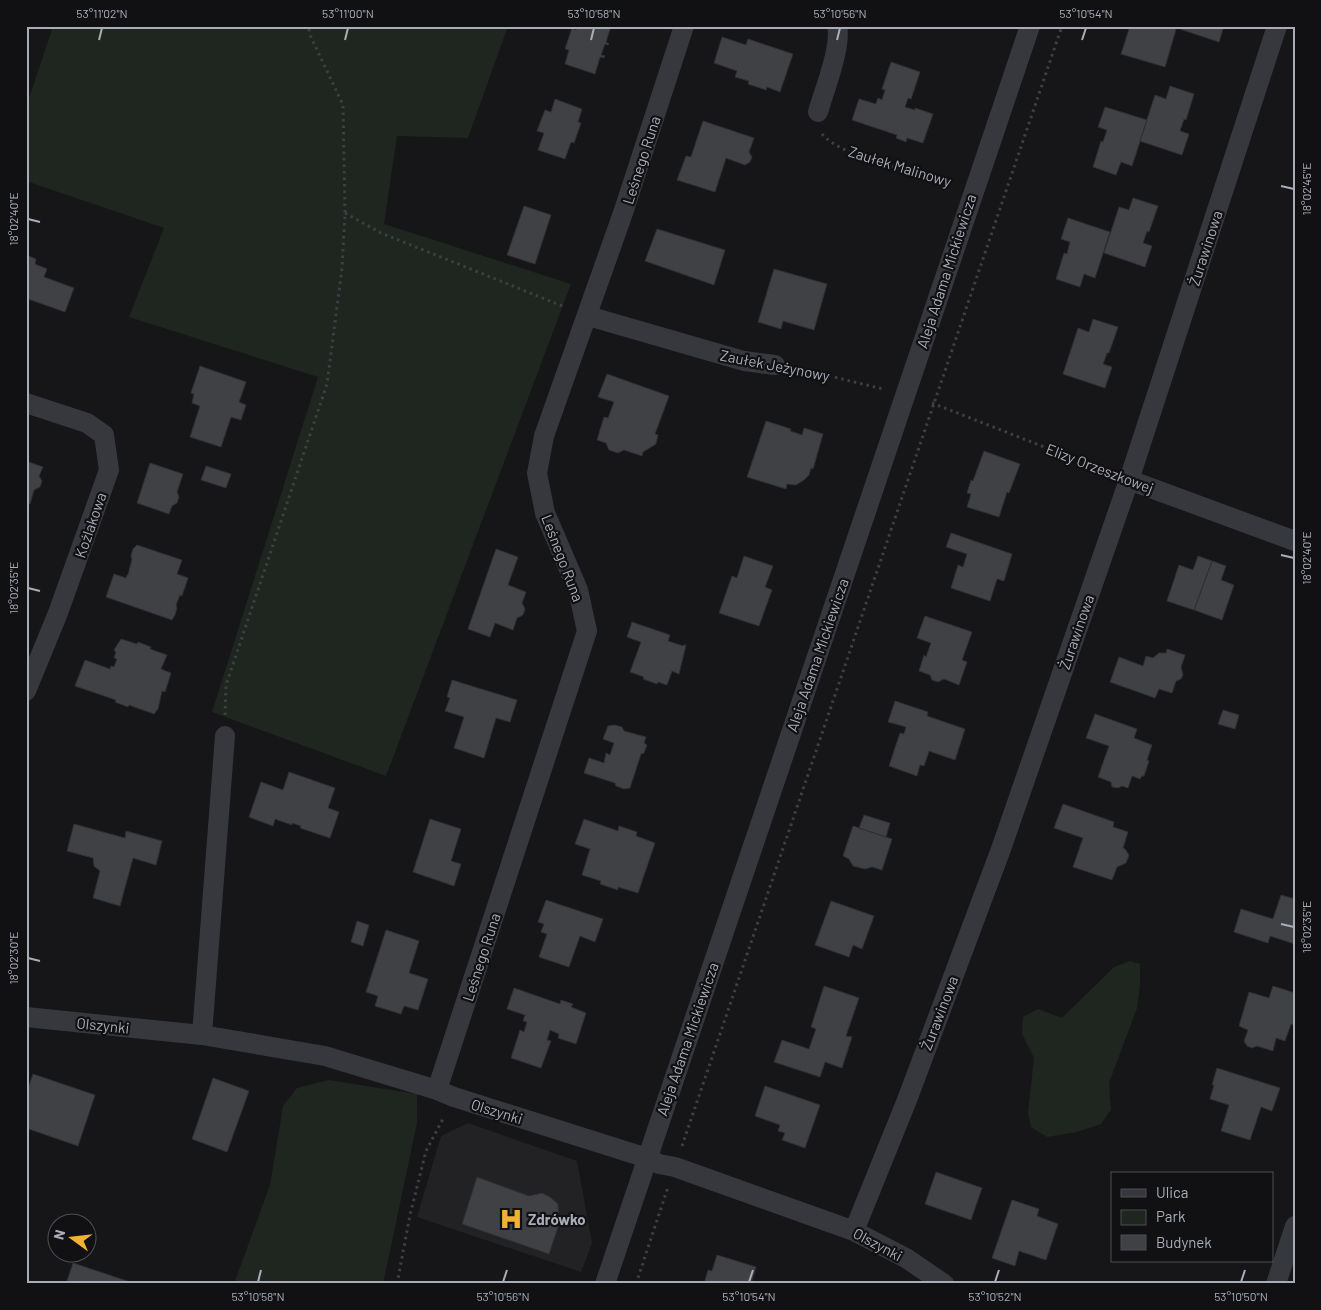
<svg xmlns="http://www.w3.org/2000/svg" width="1321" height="1310" font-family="Barlow,sans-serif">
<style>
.built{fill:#222225}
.green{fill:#1e261f}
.building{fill:#404145;stroke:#303034}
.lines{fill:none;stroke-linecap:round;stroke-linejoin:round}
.path{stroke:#3d3f44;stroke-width:3;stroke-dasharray:2.5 4;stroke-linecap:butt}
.minor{stroke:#37383d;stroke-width:20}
.ticks{fill:none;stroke:#a8adb8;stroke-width:2}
.labels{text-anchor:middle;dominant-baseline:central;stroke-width:4.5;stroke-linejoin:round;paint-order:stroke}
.street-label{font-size:15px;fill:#a8adb8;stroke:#111113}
.poi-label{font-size:15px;font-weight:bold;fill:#a8adb8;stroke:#111113;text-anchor:start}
.neatline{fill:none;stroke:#a8adb8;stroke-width:2}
.ticks-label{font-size:12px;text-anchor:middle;fill:#a8adb8}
</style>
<rect width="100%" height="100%" fill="#161618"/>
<path class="built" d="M 468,1123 L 577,1161 L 592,1243 L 581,1272 L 417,1217 L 441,1136 Z"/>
<path class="green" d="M 53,26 L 508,26 L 468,138 L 397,136 L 384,224 L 571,284 L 386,776 L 212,712 L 318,377 L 129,317 L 164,228 L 26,181 L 26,107 Z
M 1130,961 L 1140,964 L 1140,986 L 1137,1008 L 1109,1083 L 1111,1110 L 1101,1124 L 1077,1132 L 1047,1137 L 1031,1127 L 1028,1113 L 1034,1058 L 1022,1034 L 1023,1017 L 1038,1009 L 1062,1018 L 1114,967 Z
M 329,1080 L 417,1094 L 417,1123 L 383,1284 L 234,1284 L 270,1185 L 283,1106 L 297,1088 Z"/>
<path class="building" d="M 577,26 L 611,26 L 606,42 L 609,44 L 608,45 L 605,44 L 601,55 L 605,56 L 604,58 L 600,57 L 595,74 L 565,64 L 569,50 L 565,49 L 572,28 L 576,30 Z
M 1130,26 L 1177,26 L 1165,67 L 1121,54 Z
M 1177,26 L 1224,26 L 1219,42 L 1177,28 Z
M 722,37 L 746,45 L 748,39 L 793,54 L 780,92 L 767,87 L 766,90 L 748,84 L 749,81 L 735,77 L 737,71 L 714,63 Z
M 891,62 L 920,72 L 911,99 L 908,98 L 905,107 L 915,110 L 915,108 L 933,114 L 923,143 L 907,138 L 906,142 L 896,138 L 897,135 L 852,120 L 859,99 L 876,104 L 878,98 L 882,100 L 885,90 L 882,89 Z
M 1170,86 L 1194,94 L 1186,120 L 1184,119 L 1180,131 L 1189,134 L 1182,155 L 1140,141 L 1155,95 L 1166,99 Z
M 555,99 L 582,109 L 578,122 L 581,123 L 574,143 L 571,142 L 565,159 L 538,150 L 544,133 L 537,131 L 545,110 L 551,112 Z
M 1105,107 L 1147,120 L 1132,166 L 1121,162 L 1116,175 L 1093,167 L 1101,141 L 1103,142 L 1107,130 L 1098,127 Z
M 703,121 L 754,138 L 749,152 L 752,157 L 750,162 L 745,165 L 726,158 L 715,192 L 677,180 L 686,156 L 691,157 Z
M 1133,198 L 1158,206 L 1149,232 L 1147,231 L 1143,243 L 1152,246 L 1145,267 L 1104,253 L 1119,207 L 1129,210 Z
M 524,206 L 551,215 L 535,264 L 507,255 Z
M 1068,218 L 1110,232 L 1095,278 L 1084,274 L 1080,287 L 1056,279 L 1064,253 L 1067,254 L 1070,242 L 1061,239 Z
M 657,229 L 725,250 L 714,285 L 645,261 Z
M 26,255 L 36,259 L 35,264 L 47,269 L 44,277 L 74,288 L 65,312 L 28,299 L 26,305 Z
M 774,269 L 827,284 L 814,330 L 783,321 L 781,329 L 758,322 Z
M 1093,319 L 1118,327 L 1109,353 L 1107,353 L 1103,364 L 1112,367 L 1105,388 L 1063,374 L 1078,328 L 1089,332 Z
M 200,366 L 246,382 L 239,402 L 246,405 L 241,420 L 231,417 L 221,447 L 190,437 L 200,406 L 192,403 L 194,394 L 191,393 Z
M 607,374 L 669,396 L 655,434 L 658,435 L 656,444 L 643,452 L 642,456 L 624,450 L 618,453 L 609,450 L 606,443 L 597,440 L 604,417 L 608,418 L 614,402 L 598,397 Z
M 766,421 L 791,429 L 790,431 L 802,435 L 804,428 L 823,434 L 813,469 L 811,468 L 809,475 L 804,480 L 796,485 L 787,484 L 786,489 L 747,477 Z
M 984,451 L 1020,464 L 1009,493 L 1007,492 L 999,517 L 967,507 L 971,494 L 967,493 L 971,480 L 973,481 Z
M 26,461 L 43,467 L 39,476 L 42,481 L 40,487 L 34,490 L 30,504 L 26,502 Z
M 150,463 L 183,474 L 177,492 L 179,497 L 177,503 L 172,506 L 169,514 L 137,503 Z
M 206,466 L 231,474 L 226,488 L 201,480 Z
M 951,533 L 1012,554 L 1004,581 L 997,579 L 990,601 L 951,588 L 958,565 L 963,567 L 967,554 L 946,547 Z
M 137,545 L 182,560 L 177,574 L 188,578 L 182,596 L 180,595 L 176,605 L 177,608 L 175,615 L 172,620 L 106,597 L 114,574 L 126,578 L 127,575 L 128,575 L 132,559 L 131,556 L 133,549 Z
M 496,549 L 518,557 L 508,585 L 526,592 L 522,603 L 525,609 L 523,615 L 517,618 L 513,630 L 495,623 L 490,637 L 468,629 Z
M 744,556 L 773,566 L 765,587 L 772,590 L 759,626 L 719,613 L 732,576 L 737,578 Z
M 1198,556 L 1212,561 L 1194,610 L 1167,601 L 1179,565 L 1193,570 Z
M 1212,561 L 1226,566 L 1221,580 L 1234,585 L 1222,620 L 1194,610 Z
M 925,616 L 972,632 L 962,660 L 967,662 L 959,685 L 944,679 L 938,682 L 932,680 L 930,675 L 919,671 L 924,655 L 926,657 L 931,643 L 917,638 Z
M 632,622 L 670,635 L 668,641 L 683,646 L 684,645 L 686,645 L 679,674 L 672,671 L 667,685 L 658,682 L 657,684 L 643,679 L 644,677 L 630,672 L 641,642 L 627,637 Z
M 121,639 L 137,644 L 138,642 L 151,647 L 150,649 L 167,655 L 161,669 L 171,673 L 165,692 L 162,691 L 158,709 L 154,714 L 129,705 L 128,707 L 115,702 L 116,700 L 75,686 L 85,660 L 110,669 L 111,666 L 114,667 L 117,659 L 114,658 L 116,652 L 114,650 Z
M 1167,649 L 1185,655 L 1181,667 L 1183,675 L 1181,679 L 1176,681 L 1172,693 L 1159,689 L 1155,698 L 1110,682 L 1119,657 L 1143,666 L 1146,656 L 1153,658 L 1159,653 L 1166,653 Z
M 452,680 L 517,700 L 510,722 L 496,718 L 484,758 L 454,748 L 464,717 L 445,711 L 450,698 L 447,697 Z
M 895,701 L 928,712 L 927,716 L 965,729 L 955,760 L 929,751 L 924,766 L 920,765 L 917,776 L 889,766 L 900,733 L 904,734 L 906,727 L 888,722 Z
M 1223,710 L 1239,715 L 1235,729 L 1218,724 Z
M 1095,714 L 1137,729 L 1134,738 L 1152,745 L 1147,760 L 1149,761 L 1144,776 L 1142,776 L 1140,779 L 1132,776 L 1128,788 L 1122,786 L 1118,788 L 1112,787 L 1111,782 L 1098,777 L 1109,746 L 1086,738 Z
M 615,725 L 622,727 L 624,731 L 646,737 L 644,743 L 647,745 L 644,753 L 641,754 L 630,788 L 624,789 L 616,786 L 615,783 L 584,773 L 589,758 L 604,763 L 606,753 L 610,755 L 614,743 L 603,739 L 608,726 Z
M 289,772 L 335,788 L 328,808 L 339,812 L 330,838 L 300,828 L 301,826 L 292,823 L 292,825 L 275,819 L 273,826 L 249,817 L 261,782 L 283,790 Z
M 1063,804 L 1114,822 L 1113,827 L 1128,832 L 1123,848 L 1125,849 L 1129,855 L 1126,863 L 1117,867 L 1112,880 L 1073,867 L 1083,838 L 1054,828 Z
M 864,815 L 890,823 L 886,837 L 859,828 Z
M 430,819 L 461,829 L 451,861 L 461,864 L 454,886 L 413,872 Z
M 584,819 L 618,831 L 619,826 L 637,832 L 636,836 L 655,843 L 638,893 L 618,887 L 618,890 L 600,884 L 601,881 L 582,875 L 590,849 L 575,844 Z
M 74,824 L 125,838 L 126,831 L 162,841 L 156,865 L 133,858 L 120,906 L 93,898 L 100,871 L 94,866 L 93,858 L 67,851 Z
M 853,826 L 892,839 L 882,870 L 872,867 L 865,869 L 853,866 L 849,859 L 843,856 Z
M 1281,895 L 1295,899 L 1295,944 L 1270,936 L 1268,943 L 1234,932 L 1241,909 L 1273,919 Z
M 546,900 L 603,919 L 595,942 L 580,936 L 569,967 L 539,957 L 547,934 L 541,932 L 544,924 L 538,922 Z
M 831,901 L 874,916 L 862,949 L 853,945 L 849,957 L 815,945 Z
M 357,921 L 369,925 L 363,946 L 351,942 Z
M 386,930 L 419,941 L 409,973 L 428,979 L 418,1010 L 404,1006 L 401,1014 L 375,1006 L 378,996 L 366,992 Z
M 824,986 L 859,998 L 846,1036 L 852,1037 L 842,1068 L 825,1062 L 820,1077 L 774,1062 L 782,1040 L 809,1049 L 816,1029 L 811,1027 Z
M 1273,986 L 1295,993 L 1295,1025 L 1291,1024 L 1285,1041 L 1276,1038 L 1273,1051 L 1257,1046 L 1252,1048 L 1247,1046 L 1244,1041 L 1248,1030 L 1239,1026 L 1249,992 L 1269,998 Z
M 514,988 L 560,1004 L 561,1000 L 573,1004 L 571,1007 L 586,1013 L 576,1044 L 558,1038 L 559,1034 L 550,1030 L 547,1040 L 551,1041 L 541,1068 L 511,1058 L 520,1030 L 524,1032 L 527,1022 L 523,1021 L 525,1015 L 507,1009 Z
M 1217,1068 L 1280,1088 L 1272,1111 L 1261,1107 L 1250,1140 L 1221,1131 L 1229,1105 L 1210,1099 L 1214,1085 L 1212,1085 Z
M 33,1074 L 95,1095 L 78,1146 L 26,1128 L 26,1094 Z
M 213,1078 L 249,1091 L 227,1152 L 192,1139 Z
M 765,1086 L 820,1105 L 805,1148 L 782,1140 L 785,1133 L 778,1131 L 780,1125 L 755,1116 Z
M 936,1172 L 982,1188 L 971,1220 L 925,1204 Z
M 477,1177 L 529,1196 L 542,1193 L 550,1197 L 558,1204 L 559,1224 L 549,1254 L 462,1224 Z
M 1012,1200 L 1039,1209 L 1037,1216 L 1058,1224 L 1046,1260 L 1019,1251 L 1015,1266 L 992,1258 Z
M 717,1255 L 756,1267 L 751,1284 L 704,1284 L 708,1270 L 712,1271 Z
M 73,1263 L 130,1282 L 130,1284 L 66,1284 Z"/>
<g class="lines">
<path class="path" d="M 822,134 C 842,158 920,173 952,182
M 345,213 L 381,233 L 565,307
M 797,368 L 883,389
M 932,403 L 1108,472
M 225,715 L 226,685 L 327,384 L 342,268 L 345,213 L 343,105 L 311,37 L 308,26
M 682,1146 L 1062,26
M 397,1284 L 410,1215 L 426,1151 L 444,1117
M 636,1284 L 668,1187"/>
<path class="minor" d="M 818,112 C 824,91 842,46 837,26
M 588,316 L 744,361 L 775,365
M 26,403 L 87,423 L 104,435 L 109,470 L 58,613 L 26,691
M 1129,480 L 1295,541
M 26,1017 L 202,1035 L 325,1056 L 437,1090 L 454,1097 L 647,1158 L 659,1164 L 675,1167 L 854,1231 L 906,1258 L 944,1284
M 202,1035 L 225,736
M 437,1090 L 587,631 L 578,590 L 545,513 L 537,473 L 544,436 L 623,213 L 684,26
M 854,1231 L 907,1100 L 1001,849 L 1129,480 L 1277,26
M 605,1284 L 1030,26
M 1276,1284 L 1295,1226"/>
</g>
<path class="ticks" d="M 99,40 L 102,28M 345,40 L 348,28M 591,40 L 594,28M 837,40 L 840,28M 1082,40 L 1086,28M 1281,186 L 1294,189M 28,219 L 40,222M 1281,555 L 1294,558M 28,588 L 40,591M 1281,924 L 1294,927M 28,958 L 40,961M 258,1282 L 261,1270M 503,1282 L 507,1270M 749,1282 L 753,1270M 995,1282 L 999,1270M 1241,1282 L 1245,1270"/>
<defs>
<symbol id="hospital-bare" viewBox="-9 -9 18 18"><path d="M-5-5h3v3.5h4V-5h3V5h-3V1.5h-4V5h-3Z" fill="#f2b134" stroke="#111113" stroke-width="2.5" paint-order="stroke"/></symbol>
</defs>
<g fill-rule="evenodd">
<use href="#hospital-bare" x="495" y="1203" width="32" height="32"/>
</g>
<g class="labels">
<g class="street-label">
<text transform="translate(641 160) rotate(-72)">Leśnego Runa</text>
<text transform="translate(900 166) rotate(17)">Zaułek Malinowy</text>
<text transform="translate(1205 248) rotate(-72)">Żurawinowa</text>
<text transform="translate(946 271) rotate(-72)">Aleja Adama Mickiewicza</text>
<text transform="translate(775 365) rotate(11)">Zaułek Jeżynowy</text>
<text transform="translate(1100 468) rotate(21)">Elizy Orzeszkowej</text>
<text transform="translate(90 525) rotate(-71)">Koźlakowa</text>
<text transform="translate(563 558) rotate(69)">Leśnego Runa</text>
<text transform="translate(1076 632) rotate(-71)">Żurawinowa</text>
<text transform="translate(817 655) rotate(-71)">Aleja Adama Mickiewicza</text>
<text transform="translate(481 957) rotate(-72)">Leśnego Runa</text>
<text transform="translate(939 1013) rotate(-69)">Żurawinowa</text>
<text transform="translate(103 1025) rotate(6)">Olszynki</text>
<text transform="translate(687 1039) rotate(-71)">Aleja Adama Mickiewicza</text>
<text transform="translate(497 1111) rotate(17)">Olszynki</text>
<text transform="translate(878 1244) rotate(28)">Olszynki</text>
</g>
<g class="poi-label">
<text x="528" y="1219">Zdrówko</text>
</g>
</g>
<rect width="1321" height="1310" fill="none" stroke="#111113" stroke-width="55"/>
<rect x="1111" y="1172" width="162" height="90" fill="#111113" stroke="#4d4f55"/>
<rect x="1121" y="1189" width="25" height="8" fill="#37383d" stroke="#4d4f55"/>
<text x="1156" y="1198" font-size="15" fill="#a8adb8">Ulica</text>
<rect x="1121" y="1210" width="25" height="15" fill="#1e261f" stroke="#4d4f55"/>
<text x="1156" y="1222" font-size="15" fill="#a8adb8">Park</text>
<rect x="1121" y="1235" width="25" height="15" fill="#404145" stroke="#4d4f55"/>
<text x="1156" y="1248" font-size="15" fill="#a8adb8">Budynek</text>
<g transform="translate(72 1238) rotate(285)"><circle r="24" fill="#111113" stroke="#4d4f55"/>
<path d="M0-4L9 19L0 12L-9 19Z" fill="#f2b134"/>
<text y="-8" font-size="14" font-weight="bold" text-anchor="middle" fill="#a8adb8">N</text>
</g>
<rect x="28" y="28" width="1266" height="1254" class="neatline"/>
<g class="ticks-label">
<text x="102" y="18">53°11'02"N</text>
<text x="348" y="18">53°11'00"N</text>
<text x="594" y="18">53°10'58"N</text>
<text x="840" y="18">53°10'56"N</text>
<text x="1086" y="18">53°10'54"N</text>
<text transform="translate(1307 189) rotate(-90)" y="4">18°02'45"E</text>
<text transform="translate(14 219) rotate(-90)" y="4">18°02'40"E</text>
<text transform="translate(1307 558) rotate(-90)" y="4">18°02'40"E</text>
<text transform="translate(14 588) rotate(-90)" y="4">18°02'35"E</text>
<text transform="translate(1307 927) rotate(-90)" y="4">18°02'35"E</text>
<text transform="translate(14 958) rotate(-90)" y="4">18°02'30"E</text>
<text x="258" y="1301">53°10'58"N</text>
<text x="503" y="1301">53°10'56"N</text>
<text x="749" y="1301">53°10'54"N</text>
<text x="995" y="1301">53°10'52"N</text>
<text x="1241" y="1301">53°10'50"N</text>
</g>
</svg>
